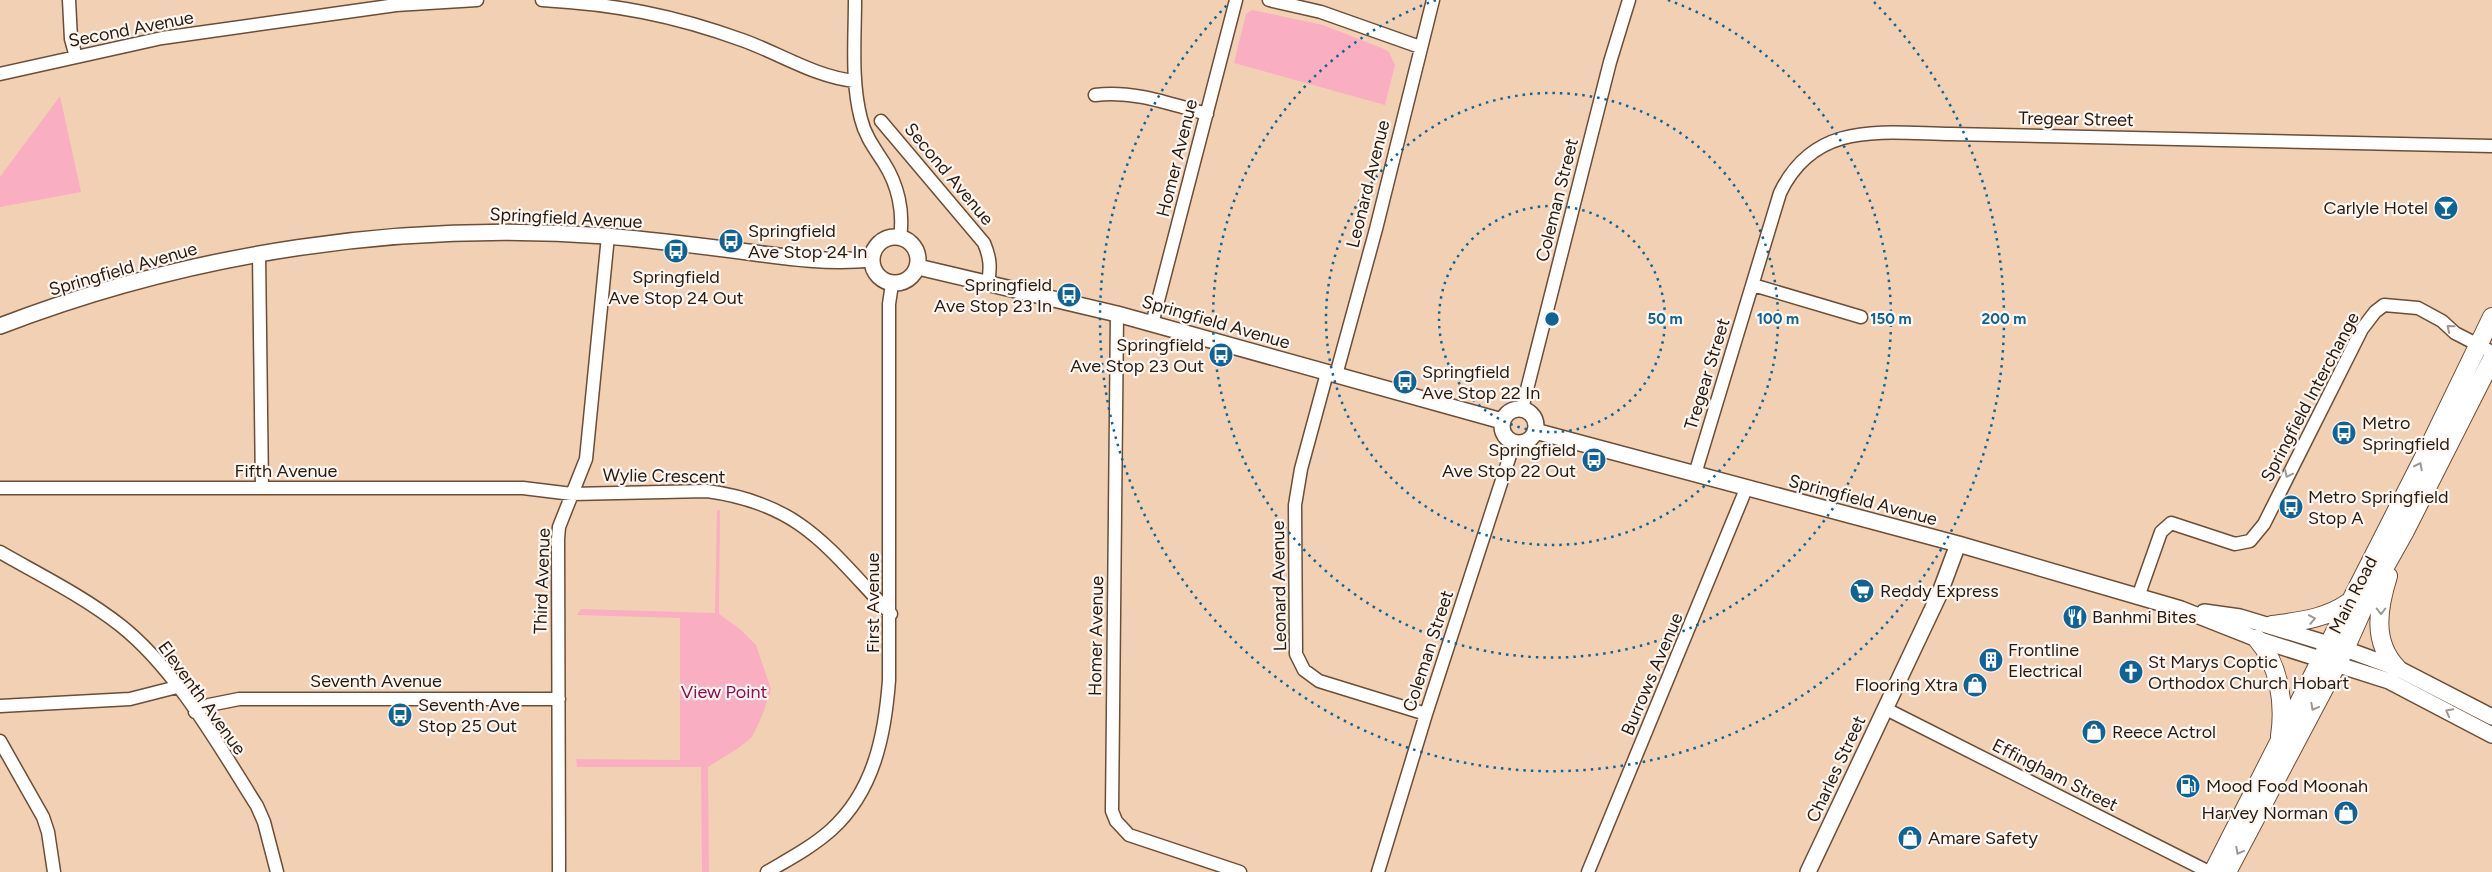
<svg xmlns="http://www.w3.org/2000/svg" width="2492" height="872" font-family="Figtree,sans-serif">
<style>
.green{fill:#faaec2}
.lines{fill:none;stroke-linecap:round;stroke-linejoin:round}
.minor-casing{stroke:#6b4e35;stroke-width:15}
.tertiary-casing{stroke:#6b4e35;stroke-width:18}
.secondary-casing{stroke:#6b4e35;stroke-width:20}
.minor{stroke:#fff;stroke-width:12}
.tertiary{stroke:#fff;stroke-width:15}
.secondary{stroke:#fff;stroke-width:18}
.oneway{stroke:#9e9893}
.ring{fill:none;stroke:#106495;stroke-width:2.5;stroke-dasharray:2.5 5}
.labels{text-anchor:middle;dominant-baseline:central;stroke-width:4.5;stroke-linejoin:round;paint-order:stroke}
.street-label{font-size:18px;fill:#271b10;stroke:#fdf6f1}
.poi-label{font-size:18px;fill:#271b10;stroke:#fdf6f1;text-anchor:start}
.park-label{font-size:18px;fill:#97084c;stroke:#fdf6f1}
.centre{fill:#106495;stroke:#fdf6f1;stroke-width:2.5}
.ring-label{font-size:15px;text-anchor:middle;font-weight:bold;fill:#106495;stroke:#fdf6f1;stroke-width:4.5;stroke-linejoin:round;paint-order:stroke}
</style>
<rect width="100%" height="100%" fill="#f2d0b3"/>
<path class="green" d="M 1252,10 L 1323,25 L 1384,49 L 1389,52 L 1395,65 L 1385,105 L 1234,63 L 1246,14 Z
M 60,96 L 81,192 L 0,207 L 0,177 Z
M 717,510 L 720,510 L 719,614 L 740,629 L 756,645 L 771,689 L 762,716 L 752,737 L 740,747 L 708,767 L 709,872 L 702,872 L 701,767 L 577,767 L 576,759 L 680,760 L 680,618 L 577,615 L 581,609 L 715,613 Z"/>
<g class="lines">
<defs>
<path id="minor" d="M 69,0 L 71,39 L 76,57
M 542,0 C 614,4 673,15 742,40 C 779,53 815,77 855,81
M 855,0 C 855,39 851,81 861,119 C 865,136 875,149 884,163 C 898,185 904,212 900,237
M 1269,0 L 1321,12 L 1420,47
M 0,74 L 162,38 L 396,5 L 477,0
M 1095,95 C 1134,90 1170,104 1207,114
M 881,121 L 984,243 C 990,257 991,267 988,282
M 259,254 L 262,488
M 1753,285 L 1861,317
M 1117,314 L 1112,811 L 1116,821 L 1129,835 L 1240,872
M 1152,324 L 1236,0
M 1327,373 L 1301,469 L 1295,505 L 1296,654 L 1304,670 L 1319,681 L 1426,714
M 1336,375 L 1376,229 L 1433,0
M 1522,409 L 1610,62 L 1629,0
M 1695,474 L 1780,193 C 1815,120 1882,133 1951,134 L 2492,146
M 0,488 L 523,488 L 572,494 L 707,491 C 803,504 829,550 891,614
M 0,552 C 40,575 83,596 120,625 C 176,669 219,746 257,806 L 264,822 L 277,872
M 2138,597 L 2161,532 L 2171,523 L 2235,544 L 2250,541 L 2264,524 L 2362,329 L 2375,312 L 2384,305 L 2418,308 L 2442,321 L 2455,333 L 2492,352
M 0,706 L 130,699 L 177,687
M 1886,709 L 2209,872
M 195,712 L 209,705 L 239,699 L 559,699
M 0,741 L 43,817 L 48,832 L 54,872
M 559,872 L 558,539 L 559,527 L 586,459 L 608,236
M 767,872 C 789,859 812,847 831,830 C 874,791 885,735 889,680 L 889,304 L 892,284
M 1378,872 L 1426,714 L 1514,443
M 1588,872 L 1746,489"/>
<path id="tertiary" d="M872 260a23 23 0 1 1 46 0a23 23 0 1 1-46 0Z
M 918,267 L 1117,314 L 1502,421
M 0,326 C 192,252 401,221 606,236 C 654,240 701,246 748,252 C 790,258 829,263 872,259
M1502 426a17 17 0 1 1 34 0a17 17 0 1 1-34 0Z
M 1535,431 L 1958,544 L 2181,609 L 2257,639 L 2389,681 L 2492,735
M 2204,612 L 2240,617 L 2345,649 L 2397,668 L 2492,717
M 1808,872 L 1939,595 L 1958,544"/>
<path id="secondary" d="M 2388,576 C 2378,608 2372,642 2397,668
M 2272,625 C 2300,621 2325,619 2348,603
M 2257,639 C 2279,664 2285,703 2280,736
M 2213,872 L 2427,451 L 2492,317
M 2227,872 L 2345,649 L 2369,595 L 2405,531 L 2492,359"/>
</defs>
<use href="#minor" class="minor-casing"/>
<use href="#tertiary" class="tertiary-casing"/>
<use href="#secondary" class="secondary-casing"/>
<use href="#minor" class="minor"/>
<use href="#tertiary" class="tertiary"/>
<use href="#secondary" class="secondary"/>
</g>
<defs><path id="oneway-chevron" d="M-2-3.5L2.5 0L-2 3.5" fill="none" stroke-width="1.6" stroke-linecap="round" stroke-linejoin="round" transform="scale(1.25)"/></defs>
<g class="oneway">
<use href="#oneway-chevron" transform="translate(2450 328) rotate(-140)"/>
<use href="#oneway-chevron" transform="translate(2419 466) rotate(-63)"/>
<use href="#oneway-chevron" transform="translate(2288 474) rotate(116)"/>
<use href="#oneway-chevron" transform="translate(2381 611) rotate(90)"/>
<use href="#oneway-chevron" transform="translate(2312 619) rotate(-11)"/>
<use href="#oneway-chevron" transform="translate(2314 707) rotate(118)"/>
<use href="#oneway-chevron" transform="translate(2449 712) rotate(-152)"/>
<use href="#oneway-chevron" transform="translate(2239 851) rotate(118)"/>
</g>
<g class="ring">
<circle cx="1552" cy="319" r="113"/>
<circle cx="1552" cy="319" r="226"/>
<path d="M1668 0A339 339 0 1 1 1436 0"/>
<path d="M1874 2A452 452 0 1 1 1230 2"/>
</g>
<defs>
<symbol id="bar-disc" viewBox="-11 -11 22 22"><circle r="9.5" fill="#106495" stroke="#fdf6f1"/><path d="M-6-5H6L.8 .8V4.5H3.5V6h-7V4.5H-.8V.8Z" fill="#fff"/></symbol>
<symbol id="bus-disc" viewBox="-11 -11 22 22"><circle r="9.5" fill="#106495" stroke="#fdf6f1"/><path d="M-5-6H5V4H4V6H2V4H-2V6H-4V4H-5ZM-3.5-4V0h7V-4ZM-3.5 1.2v1.5H-2V1.2ZM2 1.2v1.5H3.5V1.2Z" fill="#fff"/></symbol>
<symbol id="supermarket-disc" viewBox="-11 -11 22 22"><circle r="9.5" fill="#106495" stroke="#fdf6f1"/><path d="M-6-5.5h2.5l.6 2H6L4.5 2H-2.5L-4.4-4H-6ZM-1.5 3.2a1.3 1.3 0 1 0 .1 0ZM3 3.2a1.3 1.3 0 1 0 .1 0Z" fill="#fff"/></symbol>
<symbol id="restaurant-disc" viewBox="-11 -11 22 22"><circle r="9.5" fill="#106495" stroke="#fdf6f1"/><path d="M-5-6h1v4h1v-4h1v4h1v-4h1v5L-1.5 .5V6h-2V.5L-5-1ZM5-6V6H3V1.5H1.5Q1.5-4 5-6Z" fill="#fff"/></symbol>
<symbol id="building-disc" viewBox="-11 -11 22 22"><circle r="9.5" fill="#106495" stroke="#fdf6f1"/><path d="M-4-6H4V6H1V3H-1V6H-4ZM-2.5-4.3h1.7v1.8h-1.7ZM.8-4.3h1.7v1.8H.8ZM-2.5-1h1.7V.8h-1.7ZM.8-1h1.7V.8H.8Z" fill="#fff"/></symbol>
<symbol id="church-disc" viewBox="-11 -11 22 22"><circle r="9.5" fill="#106495" stroke="#fdf6f1"/><path d="M-1.2-6h2.4v3.5h3.3v2.4h-3.3V6h-2.4V-.1h-3.3v-2.4h3.3Z" fill="#fff"/></symbol>
<symbol id="shop-disc" viewBox="-11 -11 22 22"><circle r="9.5" fill="#106495" stroke="#fdf6f1"/><path d="M-5-2.5h2.3a2.7 3.5 0 0 1 5.4 0H5L5.5 6h-11ZM-1.5-2.5h3a1.5 2.3 0 0 0-3 0Z" fill="#fff"/></symbol>
<symbol id="fuel-disc" viewBox="-11 -11 22 22"><circle r="9.5" fill="#106495" stroke="#fdf6f1"/><path d="M-5.5-6h7V0h2V4h1.3V-2.5L3-4.5l.8-.8L6-3V5H2.5V1h-1V6h-7ZM-4.2-4.7v3.2H.2V-4.7Z" fill="#fff"/></symbol>
</defs>
<g fill-rule="evenodd">
<use href="#bar-disc" x="2432" y="194" width="28" height="28"/>
<use href="#bus-disc" x="717" y="227" width="28" height="28"/>
<use href="#bus-disc" x="662" y="237" width="28" height="28"/>
<use href="#bus-disc" x="1055" y="281" width="28" height="28"/>
<use href="#bus-disc" x="1207" y="341" width="28" height="28"/>
<use href="#bus-disc" x="1391" y="368" width="28" height="28"/>
<use href="#bus-disc" x="2330" y="419" width="28" height="28"/>
<use href="#bus-disc" x="1580" y="446" width="28" height="28"/>
<use href="#bus-disc" x="2277" y="493" width="28" height="28"/>
<use href="#supermarket-disc" x="1848" y="577" width="28" height="28"/>
<use href="#restaurant-disc" x="2061" y="603" width="28" height="28"/>
<use href="#building-disc" x="1977" y="646" width="28" height="28"/>
<use href="#church-disc" x="2117" y="658" width="28" height="28"/>
<use href="#shop-disc" x="1961" y="671" width="28" height="28"/>
<use href="#bus-disc" x="386" y="701" width="28" height="28"/>
<use href="#shop-disc" x="2080" y="718" width="28" height="28"/>
<use href="#fuel-disc" x="2174" y="772" width="28" height="28"/>
<use href="#shop-disc" x="2332" y="799" width="28" height="28"/>
<use href="#shop-disc" x="1896" y="824" width="28" height="28"/>
</g>
<g class="labels">
<g class="street-label">
<text transform="translate(131 29) rotate(-11)">Second Avenue</text>
<text transform="translate(2076 119) rotate(1)">Tregear Street</text>
<text transform="translate(1177 158) rotate(-76)">Homer Avenue</text>
<text transform="translate(949 174) rotate(50)">Second Avenue</text>
<text transform="translate(1368 184) rotate(-76)">Leonard Avenue</text>
<text transform="translate(1557 200) rotate(-76)">Coleman Street</text>
<text transform="translate(566 218) rotate(3)">Springfield Avenue</text>
<text transform="translate(123 269) rotate(-16)">Springfield Avenue</text>
<text transform="translate(1216 322) rotate(16)">Springfield Avenue</text>
<text transform="translate(1707 374) rotate(-73)">Tregear Street</text>
<text transform="translate(2310 397) rotate(-62)">Springfield Interchange</text>
<text x="286" y="471">Fifth Avenue</text>
<text transform="translate(664 476) rotate(1)">Wylie Crescent</text>
<text transform="translate(1863 500) rotate(15)">Springfield Avenue</text>
<text transform="translate(542 581) rotate(-88)">Third Avenue</text>
<text transform="translate(1279 586) rotate(-91)">Leonard Avenue</text>
<text transform="translate(2353 595) rotate(-63)">Main Road</text>
<text transform="translate(873 603) rotate(-90)">First Avenue</text>
<text transform="translate(1096 636) rotate(-89)">Homer Avenue</text>
<text transform="translate(1428 651) rotate(-72)">Coleman Street</text>
<text transform="translate(1652 674) rotate(-67)">Burrows Avenue</text>
<text x="376" y="681">Seventh Avenue</text>
<text transform="translate(202 698) rotate(54)">Eleventh Avenue</text>
<text transform="translate(1836 769) rotate(-65)">Charles Street</text>
<text transform="translate(2055 775) rotate(27)">Effingham Street</text>
</g>
<g class="poi-label">
<text x="2428" y="208" text-anchor="end">Carlyle Hotel</text>
<text x="748" y="231">Springfield<tspan x="748" dy="21">Ave Stop 24 In</tspan></text>
<text x="676" y="277" text-anchor="middle">Springfield<tspan x="676" dy="21">Ave Stop 24 Out</tspan></text>
<text x="1052" y="285" text-anchor="end">Springfield<tspan x="1052" dy="21">Ave Stop 23 In</tspan></text>
<text x="1204" y="345" text-anchor="end">Springfield<tspan x="1204" dy="21">Ave Stop 23 Out</tspan></text>
<text x="1422" y="372">Springfield<tspan x="1422" dy="21">Ave Stop 22 In</tspan></text>
<text x="2362" y="423">Metro<tspan x="2362" dy="21">Springfield</tspan></text>
<text x="1576" y="450" text-anchor="end">Springfield<tspan x="1576" dy="21">Ave Stop 22 Out</tspan></text>
<text x="2308" y="497">Metro Springfield<tspan x="2308" dy="21">Stop A</tspan></text>
<text x="1880" y="591">Reddy Express</text>
<text x="2092" y="617">Banhmi Bites</text>
<text x="2008" y="650">Frontline<tspan x="2008" dy="21">Electrical</tspan></text>
<text x="2148" y="662">St Marys Coptic<tspan x="2148" dy="21">Orthodox Church Hobart</tspan></text>
<text x="1958" y="685" text-anchor="end">Flooring Xtra</text>
<text x="418" y="705">Seventh Ave<tspan x="418" dy="21">Stop 25 Out</tspan></text>
<text x="2112" y="732">Reece Actrol</text>
<text x="2206" y="786">Mood Food Moonah</text>
<text x="2328" y="813" text-anchor="end">Harvey Norman</text>
<text x="1928" y="838">Amare Safety</text>
</g>
<g class="park-label">
<text x="724" y="692">View Point</text>
</g>
</g>
<circle cx="1552" cy="319" r="8" class="centre"/>
<g class="ring-label">
<text x="1665" y="324">50 m</text>
<text x="1778" y="324">100 m</text>
<text x="1891" y="324">150 m</text>
<text x="2004" y="324">200 m</text>
</g>
</svg>
